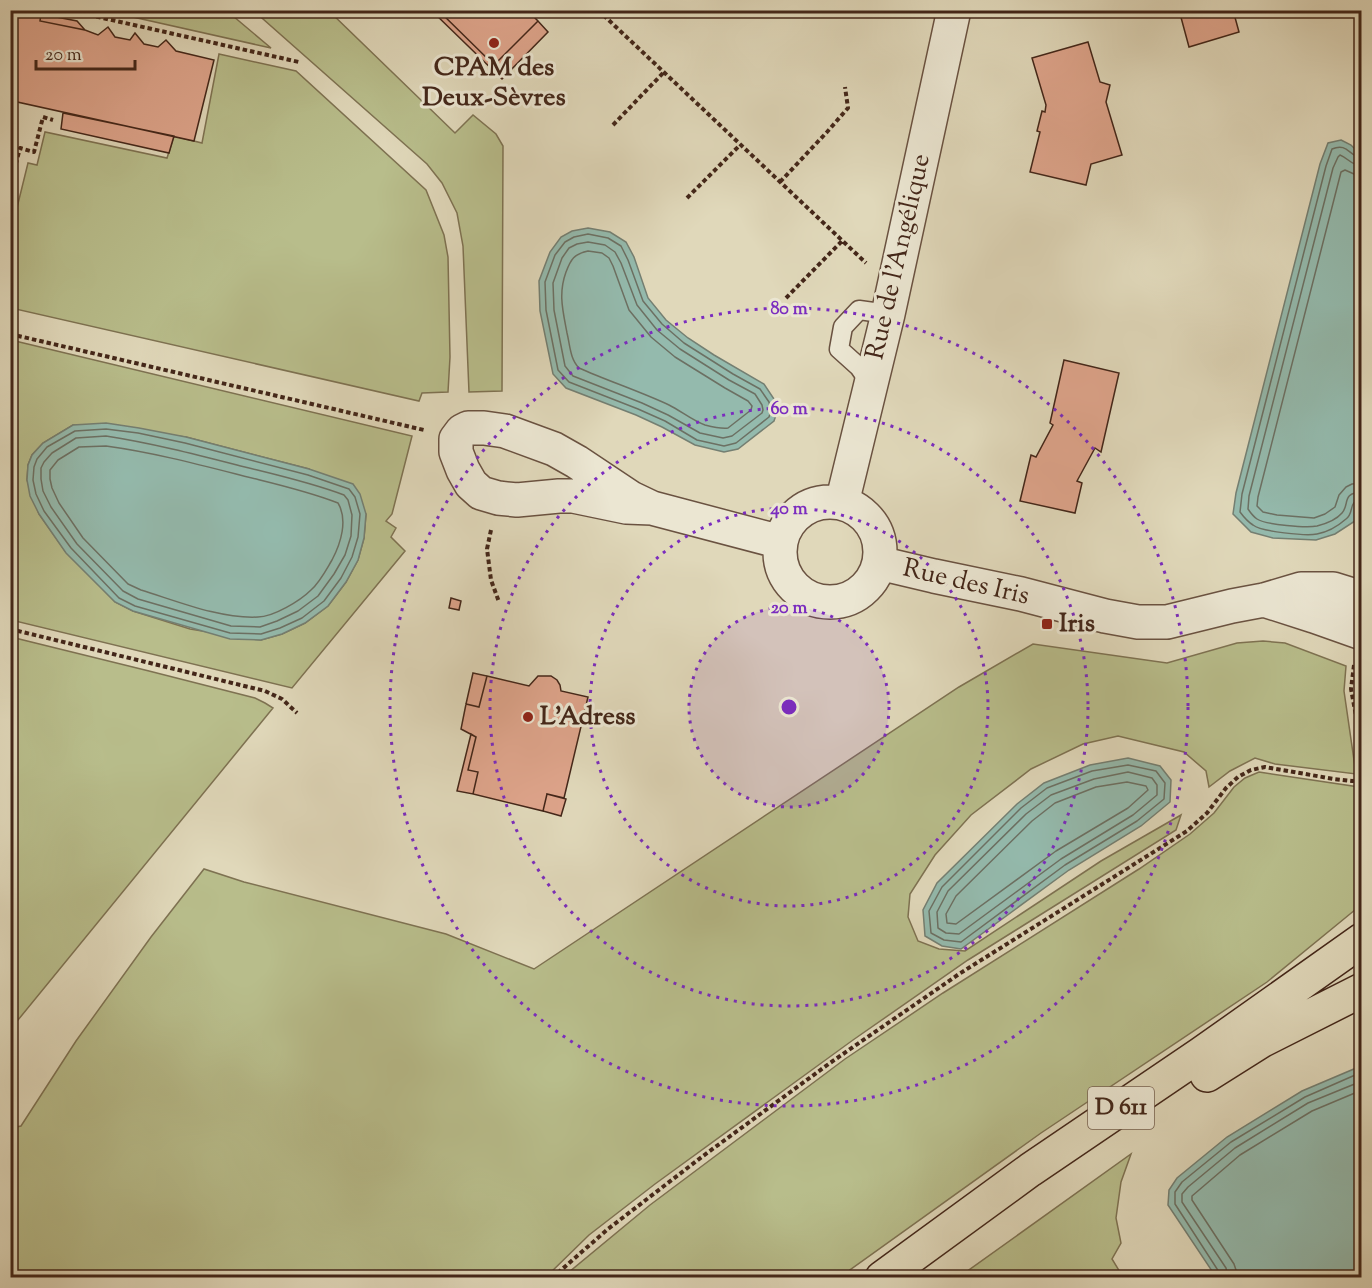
<svg xmlns="http://www.w3.org/2000/svg" width="1372" height="1288" font-family="'Sorts Mill Goudy',serif">
<style>
.green{fill:#b8bd8b;stroke:#7e7252;stroke-width:1.5;fill-rule:evenodd}
.water{fill:#94baad;stroke:#747f72;stroke-width:1.5}
.lines{fill:none;stroke-linecap:round;stroke-linejoin:round}
.shore{stroke:#6c7063;stroke-width:1.5}
.building{fill:#dea48b;stroke:#432619;stroke-width:1.5}
.service-casing{stroke:#6a5241;stroke-width:21}
.minor-casing{stroke:#6a5241;stroke-width:36}
.primary-casing{stroke:#432619;stroke-width:36}
.path{stroke:#432619;stroke-width:4;stroke-dasharray:4.5 3;stroke-linecap:butt}
.service{stroke:#ebe6d2;stroke-width:18}
.minor{stroke:#ebe6d2;stroke-width:33}
.primary{stroke:#e0d8ba;stroke-width:33}
.ring{fill:none;stroke:#7b2cbf;stroke-width:3;stroke-dasharray:3 6}
.poi-dot{fill:#8f2418;stroke:#ebe6d2;stroke-width:2}
.labels{text-anchor:middle;dominant-baseline:central;stroke-width:6;stroke-linejoin:round;paint-order:stroke}
.shield{fill:#ebe6d2;stroke:#756050;stroke-width:1.5}
.shield-label{font-size:24px;font-weight:bold;fill:#432619}
.poi-label{font-size:26px;font-weight:bold;fill:#432619;stroke:#ebe6d2;text-anchor:start}
.street-label{font-size:26px;fill:#432619;stroke:#ebe6d2}
.centre{fill:#7b2cbf;stroke:#ebe6d2;stroke-width:3}
.ring-label{font-size:18px;text-anchor:middle;font-weight:bold;fill:#7b2cbf;stroke:#ebe6d2;stroke-width:6;stroke-linejoin:round;paint-order:stroke}
</style>
<rect width="100%" height="100%" fill="#e0d8ba"/>
<filter id="stains"><feTurbulence type="fractalNoise" baseFrequency=".00333" numOctaves="4"/><feColorMatrix values="0 0 0 0 .2 0 0 0 0 .09 0 0 0 0 .02 0 0 0 .5 -.17"/></filter>
<radialGradient id="worn" r=".72"><stop offset=".6" stop-color="#630" stop-opacity="0"/><stop offset="1" stop-color="#630" stop-opacity=".3"/></radialGradient>
<path class="green" d="M 106,11 L 227,11 L 271,48 Z
M 254,11 L 329,11 L 455,133 L 473,115 L 496,134 L 503,146 L 502,391 L 469,392 L 463,246 L 457,213 L 442,183 L 427,164 Z
M 219,54 L 296,71 L 426,190 L 444,235 L 448,257 L 450,357 L 448,392 L 422,393 L 419,401 L 11,308 L 11,232 L 28,163 L 37,165 L 45,132 L 167,158 L 174,136 L 202,143 Z
M 11,340 L 412,436 L 392,514 L 386,521 L 396,528 L 391,537 L 405,551 L 292,688 L 11,620 ZM 73,425 L 186,437 L 309,469 L 366,514 L 364,538 L 358,560 L 346,582 L 328,606 L 305,623 L 282,634 L 261,640 L 252,639 L 190,629 L 133,611 L 115,602 L 66,552 L 39,514 L 27,480 L 28,465 L 32,455 L 43,443 Z
M 11,637 L 149,671 L 255,698 L 265,703 L 273,708 L 18,1020 L 11,1026 Z
M 1263,641 L 1285,643 L 1346,666 L 1344,691 L 1356,774 L 1275,764 L 1255,758 L 1230,771 L 1209,787 L 1206,771 L 1184,752 L 1118,736 L 1083,744 L 1031,769 L 971,815 L 935,855 L 910,894 L 908,917 L 918,941 L 939,949 L 965,951 L 1101,861 L 1181,815 L 1176,830 L 968,960 L 853,1040 L 655,1184 L 589,1235 L 546,1277 L 11,1277 L 11,1128 L 21,1126 L 76,1041 L 151,937 L 204,869 L 244,882 L 446,934 L 534,969 L 959,687 L 1033,644 L 1167,663 L 1237,643 Z
M 1259,772 L 1359,787 L 1362,797 L 1361,905 L 1267,982 L 1041,1133 L 840,1277 L 563,1277 L 650,1205 L 845,1059 L 943,993 L 1139,869 L 1190,834 L 1214,813 L 1234,787 L 1245,778 Z
M 1131,1154 L 1121,1182 L 1116,1218 L 1121,1243 L 1112,1259 L 1123,1277 L 959,1277 Z"/>
<path class="water" d="M 1341,140 L 1351,145 L 1361,155 L 1361,497 L 1355,521 L 1335,534 L 1316,540 L 1273,538 L 1251,532 L 1233,514 L 1236,493 L 1320,164 L 1328,143 Z
M 588,228 L 610,232 L 626,242 L 634,257 L 648,298 L 666,320 L 688,338 L 714,355 L 764,384 L 774,399 L 777,412 L 774,421 L 738,449 L 724,452 L 695,445 L 662,427 L 636,415 L 566,388 L 553,374 L 540,311 L 539,281 L 550,252 L 561,237 L 572,231 Z
M 106,423 L 139,428 L 186,437 L 309,469 L 353,484 L 360,494 L 366,514 L 364,538 L 358,560 L 346,582 L 328,606 L 305,623 L 282,634 L 261,640 L 230,639 L 133,611 L 115,602 L 66,553 L 39,514 L 30,496 L 27,480 L 28,465 L 32,455 L 43,443 L 73,425 Z
M 1128,758 L 1160,766 L 1171,780 L 1170,802 L 1141,826 L 1069,870 L 961,949 L 942,946 L 925,936 L 923,910 L 937,883 L 1017,804 L 1044,783 L 1090,765 Z
M 1361,1066 L 1361,1270 L 1351,1277 L 1216,1277 L 1168,1205 L 1169,1190 L 1177,1178 L 1227,1137 L 1302,1091 Z"/>
<g class="lines">
<path class="shore" d="M 1362,158 C 1349,157 1348,142 1332,149 L 1326,166 L 1242,494 L 1240,512 C 1243,516 1248,522 1253,525 C 1262,532 1306,536 1317,534 C 1328,532 1338,526 1346,519 C 1355,513 1347,501 1362,499
M 1362,166 C 1352,166 1348,158 1340,155 L 1338,157 L 1333,168 L 1249,496 L 1248,509 C 1250,512 1254,517 1257,519 C 1266,525 1307,528 1317,526 C 1325,524 1336,520 1342,513 C 1350,504 1341,493 1362,492
M 1362,175 L 1354,174 L 1345,170 L 1341,172 L 1258,497 L 1257,506 L 1263,512 L 1277,515 L 1314,518 L 1325,514 L 1335,507 L 1339,495 L 1346,487 L 1352,484 L 1362,483
M 588,234 L 608,238 L 621,246 L 628,260 L 643,301 L 662,324 L 684,343 L 733,374 L 760,389 L 769,402 L 771,411 L 769,417 L 736,443 L 724,446 L 697,440 L 665,421 L 638,409 L 569,382 L 558,370 L 546,310 L 545,282 L 555,255 L 565,242 L 574,237 Z
M 588,242 L 605,245 L 615,252 L 621,263 L 637,305 L 657,330 L 680,349 L 729,380 L 755,394 L 762,405 L 763,410 L 762,413 L 732,436 L 723,438 L 700,433 L 668,415 L 642,403 L 573,376 L 565,366 L 554,310 L 553,283 L 562,258 L 569,248 L 577,244 Z
M 588,251 L 602,253 L 609,258 L 613,266 L 629,310 L 651,337 L 675,357 L 725,388 L 748,401 L 752,406 L 751,410 L 728,428 C 721,429 713,427 705,425 C 693,421 681,411 669,405 C 639,391 608,381 579,368 C 570,359 570,345 567,333 C 563,311 558,294 566,272 C 571,259 574,254 588,251 Z
M 106,429 L 138,433 L 185,443 L 308,475 L 349,489 L 355,497 L 360,514 L 358,537 L 352,557 L 341,578 L 324,601 L 302,618 L 280,628 L 261,634 L 230,633 L 135,606 L 119,598 L 71,548 L 44,511 L 36,494 L 33,480 L 34,467 L 37,459 L 47,447 L 75,431 Z
M 106,436 C 151,443 194,454 237,465 C 273,474 310,482 344,495 L 348,500 L 352,515 L 351,536 L 345,555 L 334,574 L 318,596 L 298,611 L 277,621 L 260,627 L 231,626 L 138,599 L 123,591 L 77,544 L 51,507 L 43,491 L 41,479 L 41,468 L 44,462 L 52,453 L 76,438 Z
M 106,446 C 150,452 193,463 236,474 C 271,483 305,490 338,503 C 348,520 341,543 332,560 C 326,570 320,582 311,590 C 300,601 273,617 258,617 C 220,619 177,601 141,590 L 128,584 L 83,538 L 59,503 L 52,488 L 50,479 L 50,470 L 58,460 L 79,447 Z
M 1128,765 L 1156,771 L 1165,783 L 1164,799 L 1137,821 L 1065,865 L 961,942 L 944,940 L 931,933 L 929,911 L 942,887 L 1021,808 L 1047,788 L 1092,771 Z
M 1128,772 L 1152,778 L 1157,785 L 1157,795 L 1133,815 L 1061,859 L 959,934 L 946,933 L 938,928 L 937,912 L 948,891 L 1026,814 L 1051,795 L 1094,779 Z
M 1127,782 L 1146,786 L 1148,790 L 1128,808 L 1056,851 L 956,924 L 947,923 L 946,914 L 956,896 L 1032,821 L 1055,803 L 1096,787 Z
M 1220,1278 L 1219,1272 L 1175,1204 L 1175,1192 L 1182,1182 L 1231,1142 L 1305,1097 L 1362,1072
M 1228,1278 L 1226,1268 L 1182,1202 L 1182,1194 L 1188,1187 L 1235,1148 L 1308,1103 L 1362,1081
M 1237,1278 L 1236,1270 L 1234,1264 L 1192,1200 L 1192,1196 L 1240,1155 L 1312,1111 L 1362,1090"/>
</g>
<path class="building" d="M 10,10 L 27,10 L 41,14 L 40,21 L 85,30 L 98,35 L 108,27 L 115,37 L 130,40 L 135,33 L 144,44 L 158,47 L 166,40 L 176,51 L 214,60 L 194,141 L 17,102 L 15,109 L 10,108 Z
M 431,10 L 438,10 L 494,65 L 538,21 L 548,32 L 502,79 Z
M 438,10 L 527,10 L 538,21 L 494,65 Z
M 1179,10 L 1233,10 L 1239,32 L 1189,47 Z
M 41,14 L 77,21 L 85,30 L 40,21 Z
M 1088,42 L 1100,82 L 1110,85 L 1106,102 L 1122,155 L 1091,164 L 1086,185 L 1030,172 L 1040,132 L 1037,131 L 1042,111 L 1045,112 L 1046,105 L 1032,58 Z
M 63,113 L 174,136 L 169,153 L 61,129 Z
M 1064,360 L 1119,373 L 1101,452 L 1095,448 L 1077,481 L 1082,483 L 1075,513 L 1020,501 L 1031,455 L 1036,457 L 1053,425 L 1050,423 Z
M 451,598 L 461,601 L 459,610 L 449,608 Z
M 473,673 L 487,676 L 479,707 L 466,704 Z
M 487,676 L 529,686 L 538,676 L 551,676 L 557,680 L 560,685 L 561,691 L 588,697 L 564,798 L 547,794 L 543,811 L 473,794 L 478,772 L 468,770 L 476,737 L 461,729 L 466,704 L 479,707 Z
M 471,734 L 476,737 L 468,770 L 478,772 L 473,794 L 457,791 Z
M 547,794 L 566,799 L 561,816 L 543,811 Z"/>
<g class="lines">
<defs>
<path id="service" d="M 870,383 L 859,367 L 839,349 L 843,327 L 859,310 L 888,314"/>
<path id="minor" d="M780 552a50 50 0 1 1 100 0a50 50 0 1 1-100 0Z
M 842,503 L 888,314 L 954,10
M 652,508 L 626,507 L 573,496 L 559,496 L 517,500 L 498,498 L 481,493 L 471,484 L 463,470 L 456,452 L 456,439 L 462,431 L 468,428 L 484,428 L 505,431 L 554,449 L 577,462 L 631,498 L 652,508 L 781,542
M 879,563 L 934,576 L 1021,594 L 1105,616 L 1138,622 L 1167,622 L 1232,606 L 1264,600 L 1301,589 L 1333,589 L 1362,598
M 1264,600 L 1314,616 L 1362,633"/>
<path id="primary" d="M 1207,1075 L 1261,1041 L 1362,990
M 882,1278 L 1030,1170 L 1201,1054 L 1362,940"/>
</defs>
<use href="#service" class="service-casing"/>
<use href="#minor" class="minor-casing"/>
<use href="#primary" class="primary-casing"/>
<path class="path" d="M 67,10 L 299,62
M 598,10 L 866,263
M 613,125 L 664,72
M 780,182 L 827,132 L 848,108 L 845,87
M 10,186 L 20,148 L 34,152 L 43,117 L 53,120
M 687,198 L 740,145
M 786,298 L 842,241
M 10,334 L 424,430
M 491,530 L 487,549 L 491,580 L 499,602
M 10,629 L 265,691 L 282,699 L 297,713
M 1354,665 L 1351,689 L 1362,748
M 552,1278 L 608,1229 L 703,1156 L 830,1063 L 959,974 L 1187,831 L 1207,813 L 1226,788 L 1238,777 L 1251,770 L 1265,767 L 1334,779 L 1352,781 L 1362,780"/>
<use href="#service" class="service"/>
<use href="#minor" class="minor"/>
<use href="#primary" class="primary"/>
</g>
<circle cx="789" cy="707" r="100" fill="#7b2cbf" fill-opacity=".12"/>
<g class="ring">
<circle cx="789" cy="707" r="100"/>
<circle cx="789" cy="707" r="199"/>
<circle cx="789" cy="707" r="299"/>
<circle cx="789" cy="707" r="399"/>
</g>
<g class="poi-dot">
<circle cx="494" cy="43" r="6"/>
<rect x="1041" y="618" width="12" height="12" rx="3"/>
<circle cx="528" cy="717" r="6"/>
</g>
<g class="labels">
<rect class="shield" x="1088" y="1087" width="66" height="42" rx="4.5"/>
<g class="shield-label">
<text x="1121" y="1108">D 611</text>
</g>
<g class="poi-label">
<text x="494" y="68" text-anchor="middle">CPAM des<tspan x="494" dy="30">Deux-Sèvres</tspan></text>
<text x="1059" y="624">Iris</text>
<text x="540" y="717">L'Adress</text>
</g>
<g class="street-label">
<text transform="translate(899 257) rotate(-77)">Rue de l'Angélique</text>
<text transform="translate(966 583) rotate(13)">Rue des Iris</text>
</g>
</g>
<circle cx="789" cy="707" r="9" class="centre"/>
<g class="ring-label">
<text x="789" y="314">80 m</text>
<text x="789" y="414">60 m</text>
<text x="789" y="514">40 m</text>
<text x="789" y="613">20 m</text>
</g>
<rect width="1372" height="1288" fill="none" stroke="#e0d8ba" stroke-width="36"/>
<rect x="12" y="12" width="1348" height="1264" fill="none" stroke="#432619" stroke-width="3"/>
<rect x="18" y="18" width="1336" height="1252" fill="none" stroke="#432619" stroke-width="1.5"/>
<path d="M36 60v9h99v-9" fill="none" stroke="#432619" stroke-width="3"/>
<text x="45" y="60" font-size="18" fill="#432619" stroke="#ebe6d2" stroke-width="4.5" paint-order="stroke">20 m</text>
<rect width="100%" height="100%" filter="url(#stains)"/>
<rect width="100%" height="100%" fill="url(#worn)"/>
</svg>
